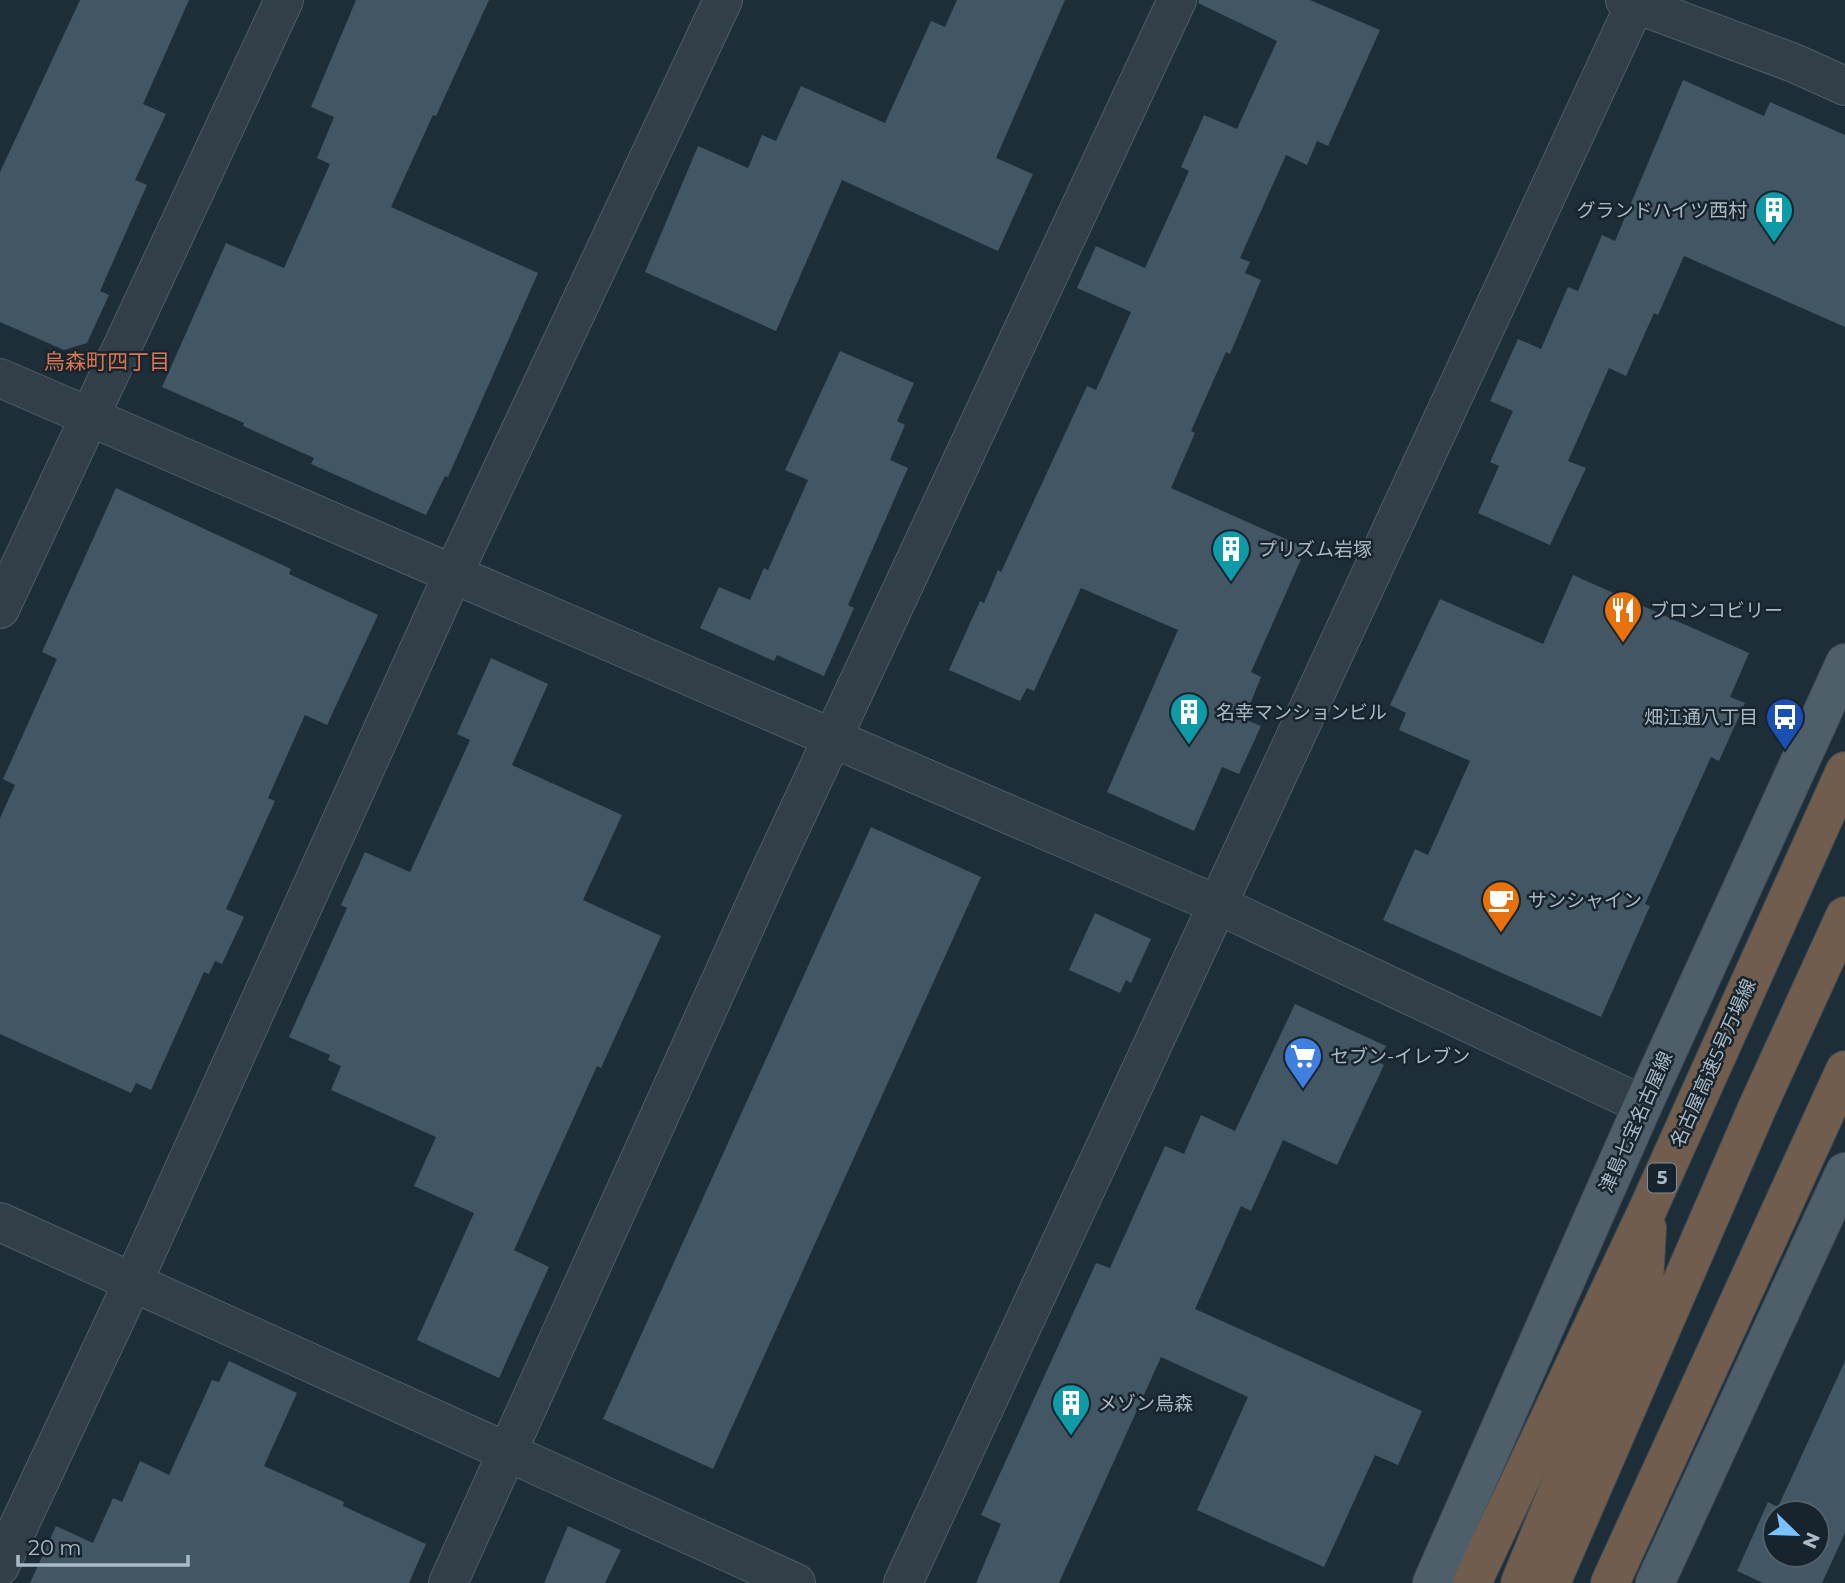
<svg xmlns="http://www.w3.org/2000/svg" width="1845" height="1583" font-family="Montserrat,'Noto Sans JP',sans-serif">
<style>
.building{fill:#435663;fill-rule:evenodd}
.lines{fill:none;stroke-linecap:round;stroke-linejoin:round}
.minor-casing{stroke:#4f5d67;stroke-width:40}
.major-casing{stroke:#3e4b56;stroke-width:40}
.highway-casing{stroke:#3c4a54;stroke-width:40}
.minor{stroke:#323f49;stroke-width:38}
.major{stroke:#4f5f6a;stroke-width:38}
.highway{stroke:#705d4e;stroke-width:38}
.labels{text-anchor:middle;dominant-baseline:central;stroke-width:5;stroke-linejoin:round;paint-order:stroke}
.shield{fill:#17242d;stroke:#7f8d98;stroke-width:2}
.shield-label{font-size:18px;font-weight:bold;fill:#abbac6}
.poi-label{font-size:19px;fill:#abbac6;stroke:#17242d;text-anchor:start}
.street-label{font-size:19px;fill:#abbac6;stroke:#17242d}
.neighbourhood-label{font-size:21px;fill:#dd7650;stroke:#17242d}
</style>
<rect width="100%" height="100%" fill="#1e2e39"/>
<path class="building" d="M 80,0 L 189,0 L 143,104 L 166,114 L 135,180 L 147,185 L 100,291 L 109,295 L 87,343 L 64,350 L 0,322 L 0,172 Z
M 356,0 L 489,0 L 436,116 L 433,115 L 391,207 L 538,273 L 448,477 L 445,476 L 426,515 L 311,464 L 314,458 L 243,426 L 244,423 L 162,387 L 226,243 L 284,268 L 330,164 L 317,158 L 334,117 L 311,107 Z
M 957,0 L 1065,0 L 996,158 L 1033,174 L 998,251 L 842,180 L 776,331 L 645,272 L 698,146 L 748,168 L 762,135 L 776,141 L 801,86 L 885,123 L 931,21 L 945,27 Z
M 1199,0 L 1310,0 L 1380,30 L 1328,146 L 1317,141 L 1307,165 L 1286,155 L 1240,258 L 1250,262 L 1245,273 L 1261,280 L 1230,354 L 1226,352 L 1191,431 L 1195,433 L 1171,488 L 1306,548 L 1251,672 L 1261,677 L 1244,719 L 1261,726 L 1239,774 L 1222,767 L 1194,831 L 1107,792 L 1178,630 L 1081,588 L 1034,691 L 1027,688 L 1020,701 L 949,670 L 980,601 L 984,603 L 998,570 L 1001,572 L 1087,386 L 1096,390 L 1131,312 L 1077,288 L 1096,246 L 1145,268 L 1189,171 L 1181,167 L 1204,115 L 1237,129 L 1277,41 L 1198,3 Z
M 1683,80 L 1764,116 L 1770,102 L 1845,135 L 1845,327 L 1684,256 L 1658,315 L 1654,313 L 1626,376 L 1609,368 L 1568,461 L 1586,468 L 1550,545 L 1478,513 L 1499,466 L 1490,462 L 1513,411 L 1490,401 L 1518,339 L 1541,349 L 1568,287 L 1578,291 L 1602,235 L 1615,241 Z
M 840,351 L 914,383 L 897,421 L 905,425 L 890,460 L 908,468 L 848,605 L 854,608 L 824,676 L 777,655 L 774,661 L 700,628 L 719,587 L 750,600 L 764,568 L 768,570 L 808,480 L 785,470 Z
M 116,488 L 291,569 L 289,574 L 378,615 L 327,725 L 305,715 L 268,798 L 275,801 L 226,909 L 244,917 L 222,964 L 215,961 L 209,974 L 204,972 L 151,1090 L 136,1083 L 131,1093 L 0,1034 L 0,818 L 15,785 L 3,779 L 57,659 L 42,652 Z
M 1573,575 L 1749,653 L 1730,697 L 1745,703 L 1719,761 L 1711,757 L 1645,904 L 1650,906 L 1601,1017 L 1383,920 L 1415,849 L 1428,855 L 1470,761 L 1399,730 L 1406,713 L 1390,705 L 1440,599 L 1543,644 Z
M 491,658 L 548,684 L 512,765 L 622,815 L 583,900 L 661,936 L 601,1068 L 597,1066 L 514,1250 L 549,1267 L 499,1378 L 417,1340 L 474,1213 L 414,1186 L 436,1137 L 331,1090 L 341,1066 L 328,1060 L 330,1055 L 289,1037 L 347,908 L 341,905 L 365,852 L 410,872 L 470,740 L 457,734 Z
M 871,827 L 981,877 L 713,1469 L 603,1419 Z
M 1095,913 L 1151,939 L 1131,983 L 1126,980 L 1120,993 L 1069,970 Z
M 1295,1004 L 1386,1046 L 1378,1062 L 1384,1065 L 1337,1165 L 1283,1140 L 1251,1211 L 1241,1206 L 1195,1309 L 1422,1411 L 1398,1465 L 1375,1455 L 1324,1567 L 1197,1510 L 1248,1397 L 1161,1357 L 1059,1583 L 976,1583 L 1001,1524 L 981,1515 L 1096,1263 L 1110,1268 L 1165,1146 L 1184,1154 L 1201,1115 L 1235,1131 Z
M 229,1361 L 297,1393 L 264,1466 L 344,1502 L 343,1506 L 426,1544 L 409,1583 L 30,1583 L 56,1526 L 93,1543 L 113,1498 L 122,1502 L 140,1461 L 169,1475 L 212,1380 L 219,1382 Z
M 1845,1361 L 1845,1533 L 1822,1583 L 1763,1583 L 1737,1571 L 1768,1502 L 1778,1507 ZM 1775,1513 L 1817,1513 L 1817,1555 L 1775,1555 Z
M 568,1526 L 621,1550 L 605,1583 L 544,1583 Z"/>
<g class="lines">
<defs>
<path id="minor" d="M 1625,0 L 1794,63 L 1845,86
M 0,378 L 1216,904 L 1643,1105
M 0,609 L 284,0
M 0,1222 L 796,1583
M 0,1566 L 133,1282 L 453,574 L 723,0
M 448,1583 L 768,876 L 1177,0
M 903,1583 L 1637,0"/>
<path id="major" d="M 1432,1583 L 1643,1105 L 1845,663
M 1655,1583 L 1845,1172"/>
<path id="highway" d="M 1472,1583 L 1648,1209 L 1845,771
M 1520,1583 L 1644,1281 L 1647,1228
M 1551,1583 L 1758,1106 L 1845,916
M 1610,1583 L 1845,1070"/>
</defs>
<use href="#minor" class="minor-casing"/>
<use href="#major" class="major-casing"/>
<use href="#highway" class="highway-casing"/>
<use href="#minor" class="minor"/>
<use href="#major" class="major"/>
<use href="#highway" class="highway"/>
</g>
<defs>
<symbol id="building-pin" viewBox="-11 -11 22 30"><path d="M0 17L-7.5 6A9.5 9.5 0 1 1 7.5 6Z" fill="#0f9aa8" stroke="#17242d"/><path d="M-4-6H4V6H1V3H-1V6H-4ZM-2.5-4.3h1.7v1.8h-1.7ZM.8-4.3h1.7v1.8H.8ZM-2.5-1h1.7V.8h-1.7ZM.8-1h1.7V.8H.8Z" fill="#fff"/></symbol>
<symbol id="restaurant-pin" viewBox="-11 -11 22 30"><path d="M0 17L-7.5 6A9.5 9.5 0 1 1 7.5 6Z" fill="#e8710a" stroke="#17242d"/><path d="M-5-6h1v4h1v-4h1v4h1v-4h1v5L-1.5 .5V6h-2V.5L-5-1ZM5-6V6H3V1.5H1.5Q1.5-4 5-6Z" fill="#fff"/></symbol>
<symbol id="bus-pin" viewBox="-11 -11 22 30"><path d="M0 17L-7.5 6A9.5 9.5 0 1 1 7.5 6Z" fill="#1a4fb4" stroke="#17242d"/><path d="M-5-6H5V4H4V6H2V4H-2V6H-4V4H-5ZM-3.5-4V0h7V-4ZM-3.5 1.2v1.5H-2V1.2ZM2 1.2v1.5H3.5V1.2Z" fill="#fff"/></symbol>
<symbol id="cafe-pin" viewBox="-11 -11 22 30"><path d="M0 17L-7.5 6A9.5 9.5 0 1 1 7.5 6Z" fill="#e8710a" stroke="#17242d"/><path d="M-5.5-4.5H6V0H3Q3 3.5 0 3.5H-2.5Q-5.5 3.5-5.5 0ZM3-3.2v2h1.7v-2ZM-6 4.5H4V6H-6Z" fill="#fff"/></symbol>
<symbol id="supermarket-pin" viewBox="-11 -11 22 30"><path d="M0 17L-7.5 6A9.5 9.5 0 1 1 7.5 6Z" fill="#3f7fe0" stroke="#17242d"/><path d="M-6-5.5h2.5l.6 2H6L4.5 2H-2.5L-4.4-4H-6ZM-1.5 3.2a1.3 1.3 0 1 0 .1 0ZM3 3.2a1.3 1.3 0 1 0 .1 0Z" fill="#fff"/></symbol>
</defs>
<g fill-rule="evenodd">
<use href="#building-pin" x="1752" y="188" width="44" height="60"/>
<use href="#building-pin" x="1209" y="527" width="44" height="60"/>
<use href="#restaurant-pin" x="1601" y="588" width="44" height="60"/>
<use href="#building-pin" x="1167" y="690" width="44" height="60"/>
<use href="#bus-pin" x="1763" y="695" width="44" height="60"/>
<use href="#cafe-pin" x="1479" y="878" width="44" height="60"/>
<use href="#supermarket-pin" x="1281" y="1034" width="44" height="60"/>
<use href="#building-pin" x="1049" y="1381" width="44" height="60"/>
</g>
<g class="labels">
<rect class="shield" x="1648" y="1163.5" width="28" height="29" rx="5"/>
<g class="shield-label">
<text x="1662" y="1178">5</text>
</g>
<g class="poi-label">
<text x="1747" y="210" text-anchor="end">グランドハイツ西村</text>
<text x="1258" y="549">プリズム岩塚</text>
<text x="1650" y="610">ブロンコビリー</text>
<text x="1216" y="712">名幸マンションビル</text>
<text x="1758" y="717" text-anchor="end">畑江通八丁目</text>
<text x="1528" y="900">サンシャイン</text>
<text x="1330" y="1056">セブン-イレブン</text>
<text x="1098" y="1403">メゾン烏森</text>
</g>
<g class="street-label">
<text transform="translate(1713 1063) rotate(-66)">名古屋高速5号万場線</text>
<text transform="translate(1636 1122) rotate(-66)">津島七宝名古屋線</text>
</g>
<g class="neighbourhood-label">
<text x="107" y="361">烏森町四丁目</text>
</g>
</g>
<g transform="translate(1796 1534) rotate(113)"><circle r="33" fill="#17242d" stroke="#52606a" stroke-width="2"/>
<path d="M0-5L12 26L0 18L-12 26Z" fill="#78c2ff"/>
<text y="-10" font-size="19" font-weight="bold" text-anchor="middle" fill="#abbac6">N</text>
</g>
<path d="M18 1555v10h170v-10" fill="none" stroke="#abbac6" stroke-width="3.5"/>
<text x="28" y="1555" font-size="21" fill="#abbac6" stroke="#17242d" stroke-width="5" paint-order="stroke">20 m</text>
</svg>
